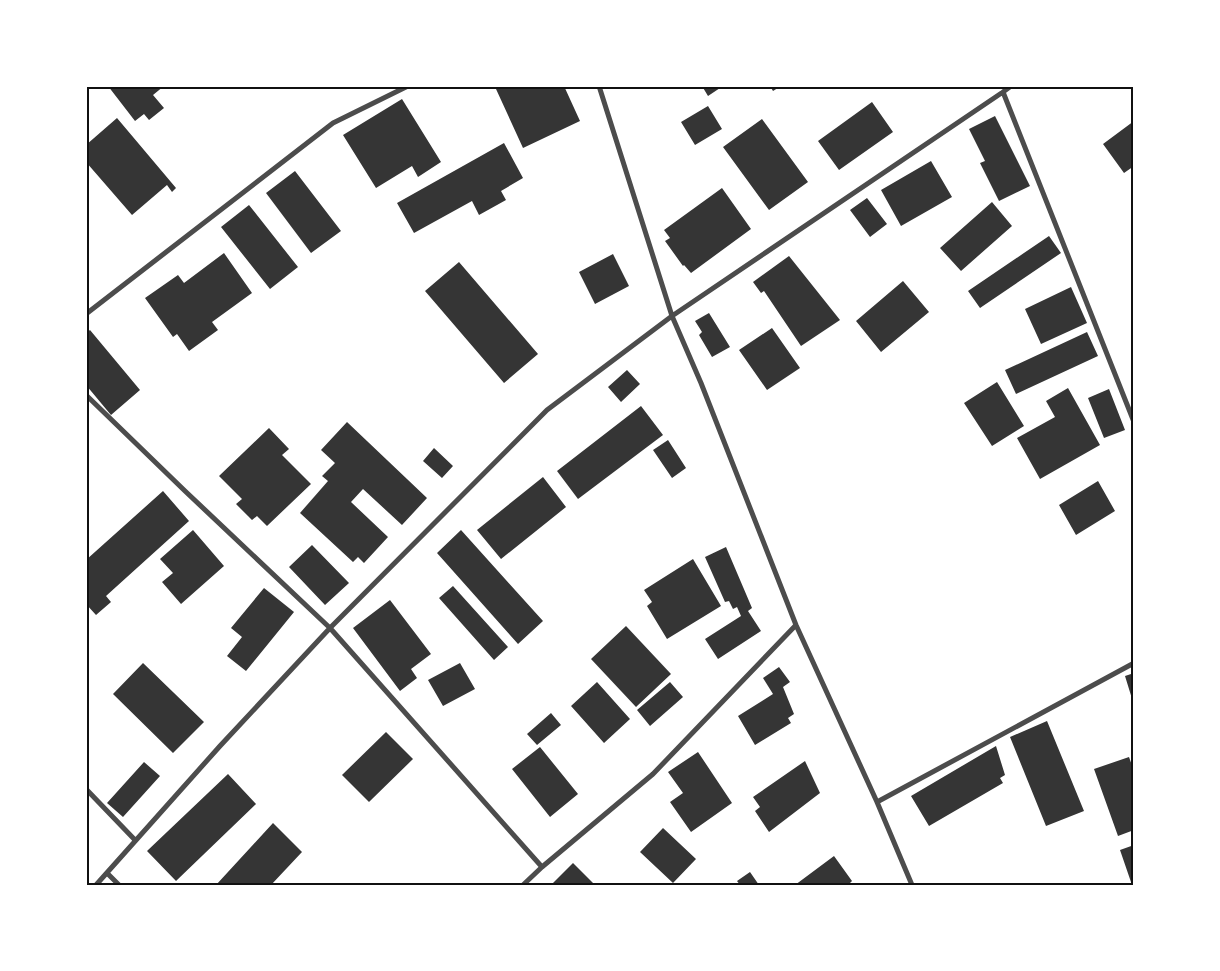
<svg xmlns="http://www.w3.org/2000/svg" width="1220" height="971" font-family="'Libre Baskerville',serif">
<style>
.building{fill:#353535}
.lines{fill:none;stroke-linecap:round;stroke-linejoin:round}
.minor{stroke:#4c4c4c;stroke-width:5}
.neatline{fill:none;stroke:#111;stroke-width:2}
</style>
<rect width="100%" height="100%" fill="#fff"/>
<path class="building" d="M 108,86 L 164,86 L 153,95 L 164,108 L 149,120 L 144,114 L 135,121 Z
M 502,86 L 564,86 L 580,121 L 523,148 L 496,89 Z
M 702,86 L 723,86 L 708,96 Z
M 770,86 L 781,86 L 773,91 Z
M 402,99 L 441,162 L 418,177 L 412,166 L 376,188 L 343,135 Z
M 872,102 L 893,132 L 839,170 L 818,141 Z
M 708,106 L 722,129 L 695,145 L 681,122 Z
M 995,116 L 1030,186 L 999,201 L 980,163 L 985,161 L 969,129 Z
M 117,118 L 176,188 L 172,192 L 167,185 L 132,215 L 86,162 L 86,145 Z
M 762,119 L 808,182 L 769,210 L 723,147 Z
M 1134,121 L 1134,166 L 1124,173 L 1103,144 Z
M 504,143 L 523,178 L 501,191 L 506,200 L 479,215 L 472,201 L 414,233 L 397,203 Z
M 931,161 L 952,197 L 901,226 L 881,190 Z
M 295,171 L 341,231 L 311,253 L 266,193 Z
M 722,188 L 751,229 L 691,273 L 684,265 L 683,266 L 665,241 L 670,238 L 664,230 Z
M 867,198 L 887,224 L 870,237 L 850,210 Z
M 992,202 L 1012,226 L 961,271 L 940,248 Z
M 249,205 L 298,267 L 270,289 L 221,227 Z
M 1049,236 L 1061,253 L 980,308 L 968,291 Z
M 224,253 L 252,293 L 212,322 L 218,330 L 189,351 L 177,334 L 173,337 L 145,298 L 178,275 L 184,283 Z
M 613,254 L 629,286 L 595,304 L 579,272 Z
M 789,256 L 840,320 L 801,346 L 764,291 L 761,293 L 753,282 Z
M 459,262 L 538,354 L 504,383 L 425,291 Z
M 903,281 L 929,312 L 881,352 L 856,321 Z
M 1071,287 L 1087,323 L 1041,344 L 1025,309 Z
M 709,313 L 730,347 L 712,357 L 699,335 L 702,332 L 695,321 Z
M 772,328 L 800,368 L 767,390 L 739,350 Z
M 90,330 L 140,390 L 111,415 L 86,385 L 86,333 Z
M 1087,332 L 1098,356 L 1016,394 L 1005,370 Z
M 627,370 L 640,384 L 621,402 L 608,387 Z
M 997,382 L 1024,426 L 992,446 L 964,403 Z
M 1068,388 L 1100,445 L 1040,479 L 1017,438 L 1055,417 L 1046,401 Z
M 1109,389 L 1125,430 L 1104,438 L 1088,398 Z
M 641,406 L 663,435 L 578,499 L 557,471 Z
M 347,422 L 427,498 L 402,525 L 363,489 L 351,502 L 388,537 L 364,563 L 358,557 L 353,562 L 300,513 L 328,481 L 322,476 L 335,463 L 321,450 Z
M 269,428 L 289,449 L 282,455 L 311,484 L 267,526 L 257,516 L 252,520 L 236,504 L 242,499 L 219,476 Z
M 668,440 L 686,468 L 672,478 L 653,450 Z
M 434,448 L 453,466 L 442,478 L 423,461 Z
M 543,477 L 566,507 L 501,559 L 477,530 Z
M 1098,481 L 1115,511 L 1076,535 L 1059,505 Z
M 163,491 L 189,521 L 106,596 L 111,602 L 96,615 L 86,604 L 86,560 Z
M 193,530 L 224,566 L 181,604 L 162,582 L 173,573 L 160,559 Z
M 461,530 L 543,621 L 518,644 L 437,553 Z
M 312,545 L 349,583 L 325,605 L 289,567 Z
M 726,547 L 752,608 L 748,611 L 761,631 L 718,659 L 705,639 L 741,616 L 737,607 L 733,609 L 729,601 L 725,602 L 705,557 Z
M 693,559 L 721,606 L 667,639 L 647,606 L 652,602 L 644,590 Z
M 453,586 L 508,647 L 494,660 L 439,598 Z
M 264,588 L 294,612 L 246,671 L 227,656 L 242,637 L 231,628 Z
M 390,600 L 431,654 L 411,669 L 417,678 L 400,691 L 353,628 Z
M 626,626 L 671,674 L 636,707 L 591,659 Z
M 143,663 L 204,722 L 173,753 L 113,694 Z
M 460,663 L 475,689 L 443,706 L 428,680 Z
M 779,667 L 790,682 L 783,687 L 794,714 L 788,718 L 791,723 L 755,745 L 738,716 L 773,694 L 763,678 Z
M 1134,673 L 1134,702 L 1133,702 L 1125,676 Z
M 597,682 L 630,719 L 604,743 L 571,706 Z
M 670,682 L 683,697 L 650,726 L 637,710 Z
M 551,713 L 561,725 L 537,745 L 527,734 Z
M 1047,721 L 1084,811 L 1046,826 L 1010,737 Z
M 386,732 L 413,759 L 369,802 L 342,775 Z
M 996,746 L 1005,775 L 1000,778 L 1003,783 L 929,826 L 911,796 Z
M 540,747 L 578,794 L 550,817 L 512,769 Z
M 698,752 L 732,803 L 691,832 L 670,802 L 683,793 L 668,772 Z
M 1129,757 L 1134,771 L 1134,830 L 1118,836 L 1094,769 Z
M 805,761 L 820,793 L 769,832 L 755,811 L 760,807 L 753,797 Z
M 144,762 L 160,776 L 123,817 L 107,803 Z
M 228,774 L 256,804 L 176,881 L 147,851 Z
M 273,823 L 302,852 L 271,885 L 216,885 Z
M 663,828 L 696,859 L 673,883 L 640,852 Z
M 1134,845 L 1134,885 L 1132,885 L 1120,850 Z
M 834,856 L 852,881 L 848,885 L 795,885 Z
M 573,863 L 595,885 L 551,885 Z
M 750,872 L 759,885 L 740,885 L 737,881 Z"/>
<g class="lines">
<path class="minor" d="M 599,86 L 672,316 L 701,383 L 796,625 L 877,802 L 912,885
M 1003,92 L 1134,422
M 86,314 L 333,123 L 408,86
M 86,395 L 185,491 L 330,628 L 542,867
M 86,789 L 135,840
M 877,802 L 1134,663
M 107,873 L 119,885
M 96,885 L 220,746 L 330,628 L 547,410 L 672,316 L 1003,92 L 1011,86
M 523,885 L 542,867 L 653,774 L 796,625"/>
</g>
<rect width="1220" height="971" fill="none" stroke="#ffffff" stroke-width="175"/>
<rect x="88" y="88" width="1044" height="796" class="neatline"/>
</svg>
